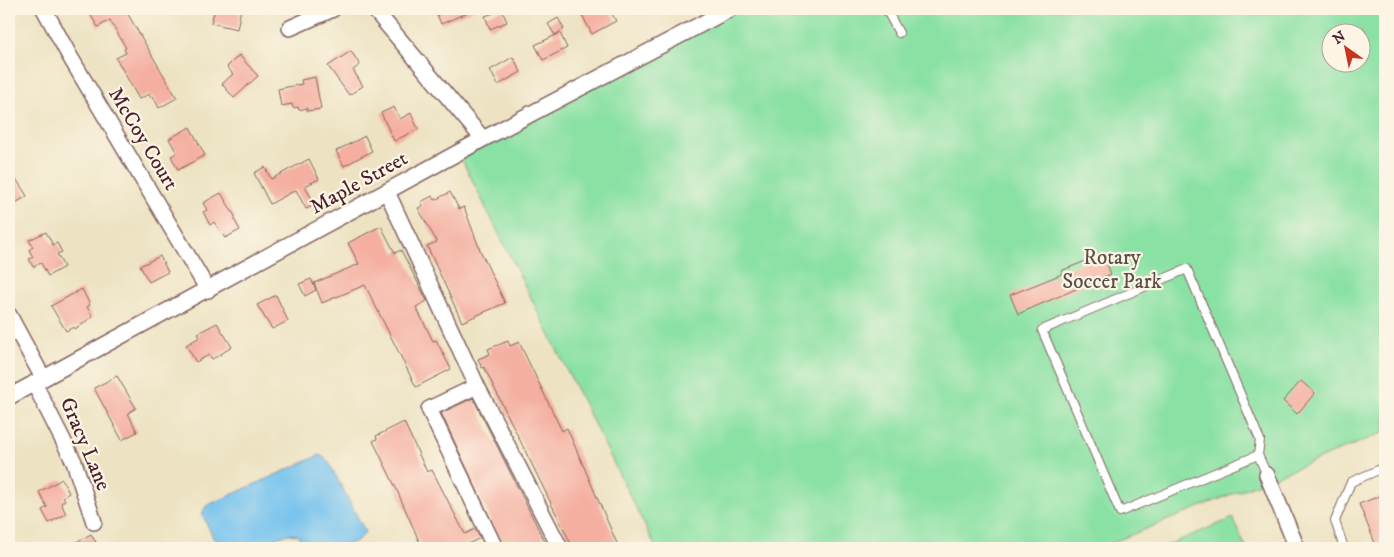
<svg xmlns="http://www.w3.org/2000/svg" width="1394" height="557" font-family="'IM FELL DW Pica',serif">
<style>
.green{fill:#8ae1a4;stroke:#6a8068;fill-rule:evenodd}
.water{fill:#74c2ee;stroke:#5f708c}
.building{fill:#f4afa0}
.lines{fill:none;stroke-linecap:round;stroke-linejoin:round}
.service-casing{stroke:#836460;stroke-width:10}
.minor-casing{stroke:#836460;stroke-width:18}
.service{stroke:#fff;stroke-width:8}
.minor{stroke:#fff;stroke-width:15}
.labels{text-anchor:middle;dominant-baseline:central;stroke-width:4.5;stroke-linejoin:round;paint-order:stroke}
.street-label{font-size:21px;fill:#4a1f2b;stroke:#fcf5e5}
.park-label{font-size:21px;fill:#5a5049;stroke:#fcf5e5}
</style>
<rect width="100%" height="100%" fill="#fcf5e5"/>
<filter id="ink" filterUnits="userSpaceOnUse"><feTurbulence type="fractalNoise" baseFrequency=".02" numOctaves="2"/><feDisplacementMap in="SourceGraphic" scale="10" xChannelSelector="R" yChannelSelector="G"/><feConvolveMatrix kernelMatrix="1 2 1 2 8 2 1 2 1" color-interpolation-filters="sRGB"/></filter>
<filter id="wash" filterUnits="userSpaceOnUse"><feTurbulence type="fractalNoise" baseFrequency=".0096" numOctaves="4" result="noise"/><feDisplacementMap in="SourceGraphic" scale="20" xChannelSelector="R" yChannelSelector="G"/><feGaussianBlur stdDeviation="1.12" result="paint"/><feColorMatrix in="noise" values="0 0 0 0 0 0 0 0 0 0 0 0 0 0 0 0 0 1.4 0 .05"/><feComposite in="paint" operator="in"/></filter>
<g filter="url(#wash)">
<rect width="100%" height="100%" fill="#ede3c3"/>
<path class="green" d="M 739,9 L 1385,9 L 1385,432 L 1099,548 L 656,548 L 461,158 ZM 1332,32 L 1362,32 L 1362,62 L 1332,62 Z
M 1233,518 L 1246,548 L 1161,548 Z"/>
<path class="water" d="M 320,455 L 328,461 L 365,531 C 358,550 320,548 304,548 L 298,535 L 288,534 L 249,548 L 218,548 L 202,514 L 206,506 Z"/>
<g id="blocks">
<path class="building" d="M 100,9 L 131,9 L 126,11 L 177,98 L 159,108 L 153,96 L 151,98 L 149,94 L 139,99 L 116,58 L 126,53 L 124,49 L 126,48 L 110,20 L 98,27 L 90,14 Z
M 215,9 L 241,9 L 237,29 L 211,23 Z
M 435,9 L 476,9 L 441,24 Z
M 579,9 L 609,9 L 616,21 L 592,34 Z
M 502,10 L 507,22 L 490,29 L 485,16 Z
M 558,18 L 564,29 L 555,35 L 548,24 Z
M 560,33 L 567,48 L 543,60 L 535,45 Z
M 351,51 L 360,65 L 353,70 L 363,86 L 349,95 L 328,66 Z
M 239,55 L 258,76 L 234,98 L 222,84 L 233,74 L 227,67 Z
M 513,57 L 521,72 L 498,85 L 490,70 Z
M 315,77 L 321,109 L 307,111 L 307,108 L 299,110 L 298,107 L 293,108 L 292,104 L 281,106 L 278,89 L 302,84 L 301,80 Z
M 394,107 L 400,119 L 411,113 L 418,129 L 394,141 L 381,113 Z
M 190,127 L 205,155 L 178,170 L 171,156 L 177,153 L 169,139 Z
M 365,136 L 372,151 L 344,166 L 336,151 Z
M 309,159 L 319,179 L 305,186 L 315,205 L 306,209 L 296,190 L 270,204 L 254,173 L 265,167 L 271,179 Z
M 9,168 L 27,196 L 9,207 Z
M 450,192 L 459,209 L 464,207 L 480,250 L 505,303 L 462,322 L 427,246 L 437,242 L 418,208 L 423,206 L 421,202 L 432,196 L 435,200 Z
M 221,193 L 236,218 L 234,219 L 240,230 L 225,238 L 214,222 L 210,225 L 203,212 L 207,210 L 203,203 Z
M 381,226 L 395,253 L 401,250 L 425,297 L 427,301 L 416,307 L 433,341 L 436,340 L 451,369 L 416,387 L 365,285 L 322,303 L 314,283 L 359,264 L 348,243 Z
M 46,232 L 53,245 L 57,243 L 62,252 L 57,254 L 64,267 L 48,276 L 41,263 L 33,267 L 29,259 L 33,257 L 29,250 L 33,247 L 29,240 Z
M 1103,254 L 1111,274 L 1018,314 L 1010,295 L 1062,274 L 1061,271 Z
M 160,256 L 168,272 L 149,282 L 140,266 Z
M 311,279 L 316,290 L 305,296 L 299,284 Z
M 82,289 L 90,305 L 87,307 L 93,317 L 75,329 L 74,327 L 66,331 L 51,306 Z
M 276,295 L 288,321 L 272,329 L 257,305 Z
M 217,323 L 232,347 L 216,357 L 212,359 L 209,355 L 196,362 L 186,345 L 200,337 L 198,333 Z
M 508,341 L 510,346 L 519,342 L 562,431 L 567,428 L 619,548 L 573,548 L 484,367 L 482,368 L 478,359 L 490,354 L 488,349 Z
M 117,376 L 136,408 L 128,413 L 137,432 L 122,440 L 94,388 Z
M 1301,381 L 1315,393 L 1297,414 L 1283,401 Z
M 473,398 L 545,542 L 532,548 L 504,548 L 441,413 Z
M 404,422 L 427,472 L 432,470 L 465,534 L 475,529 L 480,538 L 460,548 L 422,548 L 396,488 L 373,441 L 377,439 L 376,436 Z
M 62,479 L 69,493 L 63,497 L 65,500 L 61,503 L 66,514 L 49,523 L 42,510 L 47,507 L 39,492 Z
M 1385,494 L 1385,548 L 1377,548 L 1359,504 Z
M 91,534 L 99,548 L 65,548 Z"/>
</g>
</g>
<g filter="url(#ink)">
<use href="#blocks" fill-opacity="0" stroke="#836460" stroke-width="1"/>
<g class="lines">
<defs>
<path id="service" d="M 886,9 L 899,33
M 1258,455 L 1120,512 L 1042,330 L 1187,269 L 1260,440 L 1258,455 L 1267,475
M 1344,548 L 1335,521 L 1351,482 L 1385,467"/>
<path id="minor" d="M 44,9 L 69,55 L 208,290
M 374,9 L 483,139
M 290,28 L 333,9
M 387,192 L 477,386
M 9,315 L 43,378
M 34,383 L 74,462 L 94,522
M 9,397 L 483,139 L 730,9
M 1267,475 L 1297,548
M 495,548 L 429,409 L 477,386 L 560,548"/>
</defs>
<use href="#service" class="service-casing"/>
<use href="#minor" class="minor-casing"/>
<use href="#service" class="service"/>
<use href="#minor" class="minor"/>
</g>
</g>
<g class="labels">
<g class="street-label">
<text transform="translate(143 139) rotate(59)">McCoy Court</text>
<text transform="translate(359 183) rotate(-29)">Maple Street</text>
<text transform="translate(85 444) rotate(67)">Gracy Lane</text>
</g>
<g class="park-label">
<text x="1112" y="258">Rotary<tspan x="1112" dy="24">Soccer Park</tspan></text>
</g>
</g>
<rect width="1394" height="557" fill="none" stroke="#fcf5e5" stroke-width="30"/>
<g transform="translate(1346 48) rotate(327)"><circle r="24" fill="#fcf5e5" stroke="#b59f9b"/>
<path d="M0-4L9 19L0 12L-9 19Z" fill="#c8321e"/>
<text y="-8" font-size="14" font-weight="bold" text-anchor="middle" fill="#4a1f2b">N</text>
</g>
</svg>
